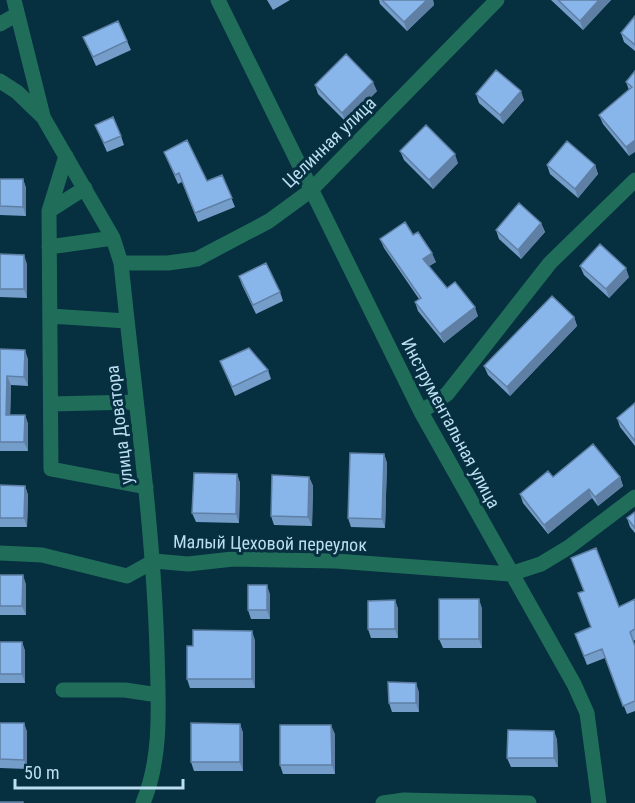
<svg xmlns="http://www.w3.org/2000/svg" width="635" height="803" font-family="'Roboto Condensed',sans-serif">
<style>
.lines{fill:none;stroke-linecap:round;stroke-linejoin:round}
.minor{stroke:#206e5a;stroke-width:15}
.wall{fill:#759dc9}
.shaded-wall{fill:#5f7fa4}
.building{fill:#88b6ea;stroke:#5f7fa4;stroke-width:1.5}
.labels{text-anchor:middle;dominant-baseline:central;stroke-width:6;stroke-linejoin:round;paint-order:stroke}
.street-label{font-size:18px;fill:#bcdef1;stroke:#062f40}
</style>
<rect width="100%" height="100%" fill="#062f40"/>
<g class="lines">
<path class="minor" d="M 14,0 L 43,116
M 218,0 L 421,412 L 574,684 L 587,713 L 599,803
M 0,24 L 16,15
M 0,81 L 17,92 L 43,117 L 113,238 L 121,263 C 134,392 153,520 157,650 C 158,700 163,755 143,803
M 66,156 L 49,211 L 51,469 L 146,487
M 49,211 L 85,188
M 49,247 L 113,238
M 121,263 L 168,263 L 197,259 L 269,221 L 310,191 L 497,0
M 50,316 L 127,321
M 51,404 L 135,402
M 421,412 L 447,394 L 550,263 L 635,180
M 0,553 L 42,555 L 127,576 L 154,561 L 188,564 L 233,559 L 336,561 L 510,574 L 541,564 L 569,547 L 635,497
M 63,690 L 125,690 L 158,695
M 383,803 L 404,800 L 529,803"/>
</g>
<path class="wall" d="M 267,0 L 290,0 L 273,10 Z
M 379,0 L 433,0 L 434,5 L 407,31 L 380,4 Z
M 551,0 L 611,0 L 583,30 Z
M 635,16 L 635,51 L 624,42 L 621,33 Z
M 83,37 L 127,41 L 131,50 L 96,66 Z
M 635,71 L 629,156 L 603,124 L 599,115 L 629,90 L 626,82 Z
M 315,85 L 377,91 L 346,122 L 318,94 Z
M 476,94 L 524,100 L 503,124 L 479,103 Z
M 95,125 L 121,136 L 124,145 L 107,152 Z
M 400,151 L 458,163 L 433,189 L 404,160 Z
M 164,152 L 207,181 L 222,175 L 235,207 L 198,222 L 182,182 L 178,184 Z
M 547,165 L 595,165 L 598,174 L 578,198 L 550,174 Z
M 0,179 L 23,179 L 26,188 L 26,216 L 0,215 Z
M 541,223 L 545,232 L 521,259 L 499,239 L 496,230 Z
M 413,235 L 436,262 L 429,266 L 447,288 L 478,316 L 444,343 L 418,311 L 415,302 L 419,299 L 384,248 L 380,239 Z
M 0,254 L 27,264 L 27,298 L 0,297 Z
M 580,266 L 629,277 L 609,298 L 584,275 Z
M 239,276 L 280,292 L 283,301 L 256,314 L 242,285 Z
M 574,317 L 577,326 L 510,396 L 488,375 L 484,366 Z
M 0,349 L 28,359 L 28,386 L 11,385 L 10,415 L 25,415 L 28,424 L 28,451 L 0,451 Z
M 220,361 L 268,370 L 271,379 L 235,396 Z
M 635,403 L 635,446 L 620,427 L 617,418 Z
M 384,454 L 387,463 L 385,528 L 351,527 L 348,518 Z
M 237,474 L 240,483 L 239,523 L 196,522 L 192,513 Z
M 309,477 L 313,486 L 312,526 L 274,525 L 271,516 Z
M 553,477 L 620,477 L 623,486 L 598,506 L 592,498 L 548,534 L 523,503 L 520,494 Z
M 0,485 L 25,486 L 28,495 L 27,527 L 0,527 Z
M 635,512 L 635,533 L 630,527 L 627,518 Z
M 0,575 L 26,584 L 26,615 L 0,615 Z
M 270,594 L 270,619 L 251,619 L 248,610 Z
M 635,599 L 635,640 L 633,641 L 635,646 L 635,711 L 627,714 L 605,658 L 587,665 L 575,634 L 591,627 L 619,607 Z
M 395,600 L 398,609 L 398,638 L 371,638 L 368,629 Z
M 482,608 L 482,648 L 443,648 L 439,639 Z
M 255,640 L 255,688 L 190,688 L 187,679 L 193,646 Z
M 0,642 L 22,642 L 25,651 L 25,683 L 0,683 Z
M 419,692 L 419,712 L 392,712 L 389,703 Z
M 0,723 L 24,723 L 27,732 L 27,769 L 0,768 Z
M 240,724 L 243,733 L 243,771 L 194,771 L 191,762 Z
M 554,731 L 557,740 L 558,767 L 511,767 L 507,758 Z
M 335,734 L 335,774 L 283,774 L 280,765 Z"/>
<path class="shaded-wall" d="M 427,0 L 433,0 L 434,5 L 407,31 L 404,22 Z
M 599,0 L 611,0 L 583,30 L 580,21 Z
M 373,82 L 377,91 L 346,122 L 342,113 Z
M 521,91 L 524,100 L 503,124 L 500,115 Z
M 635,140 L 635,152 L 629,156 L 626,147 Z
M 455,154 L 458,163 L 433,189 L 429,180 Z
M 595,165 L 598,174 L 578,198 L 575,189 Z
M 23,179 L 26,188 L 26,216 L 23,207 Z
M 541,223 L 545,232 L 521,259 L 518,250 Z
M 432,253 L 436,262 L 426,268 L 423,259 Z
M 24,255 L 27,264 L 27,298 L 24,289 Z
M 626,268 L 629,277 L 609,298 L 606,289 Z
M 475,307 L 478,316 L 444,343 L 440,334 Z
M 574,317 L 577,326 L 510,396 L 507,387 Z
M 25,350 L 28,359 L 28,386 L 24,377 Z
M 7,376 L 11,385 L 10,424 L 6,415 Z
M 25,415 L 28,424 L 28,451 L 24,442 Z
M 384,454 L 387,463 L 385,528 L 382,519 Z
M 237,474 L 240,483 L 239,523 L 236,514 Z
M 309,477 L 313,486 L 312,526 L 308,517 Z
M 620,477 L 623,486 L 598,506 L 595,497 Z
M 25,486 L 28,495 L 27,527 L 24,518 Z
M 589,489 L 592,498 L 548,534 L 544,525 Z
M 23,575 L 26,584 L 26,615 L 22,606 Z
M 267,585 L 270,594 L 270,619 L 267,610 Z
M 479,599 L 482,608 L 482,648 L 479,639 Z
M 395,600 L 398,609 L 398,638 L 395,629 Z
M 252,631 L 255,640 L 255,688 L 252,679 Z
M 22,642 L 25,651 L 25,683 L 22,674 Z
M 416,683 L 419,692 L 419,712 L 416,703 Z
M 24,723 L 27,732 L 27,769 L 24,760 Z
M 240,724 L 243,733 L 243,771 L 240,762 Z
M 331,725 L 335,734 L 335,774 L 332,765 Z
M 554,731 L 557,740 L 558,767 L 554,758 Z"/>
<path class="building" d="M 382,0 L 427,0 L 404,22 Z
M 558,0 L 599,0 L 580,21 Z
M 635,16 L 635,45 L 621,33 Z
M 118,21 L 127,41 L 93,57 L 83,37 Z
M 346,54 L 373,82 L 342,113 L 315,85 Z
M 496,70 L 521,91 L 500,115 L 476,94 Z
M 635,71 L 635,140 L 626,147 L 599,115 L 632,87 L 626,82 Z
M 113,117 L 121,136 L 104,143 L 95,125 Z
M 426,125 L 455,154 L 429,180 L 400,151 Z
M 187,140 L 207,181 L 222,175 L 232,198 L 195,213 L 179,173 L 175,175 L 164,152 Z
M 567,141 L 595,165 L 575,189 L 547,165 Z
M 0,179 L 23,179 L 23,207 L 0,206 Z
M 519,203 L 541,223 L 518,250 L 496,230 Z
M 405,222 L 413,235 L 418,232 L 432,253 L 423,259 L 447,288 L 455,282 L 475,307 L 440,334 L 415,302 L 421,298 L 380,239 Z
M 600,244 L 626,268 L 606,289 L 580,266 Z
M 0,254 L 24,255 L 24,289 L 0,289 Z
M 266,263 L 280,292 L 253,305 L 239,276 Z
M 552,296 L 574,317 L 507,387 L 484,366 Z
M 249,348 L 268,370 L 232,387 L 220,361 Z
M 0,349 L 25,350 L 24,377 L 7,376 L 6,415 L 25,415 L 24,442 L 0,442 Z
M 635,403 L 635,441 L 617,418 Z
M 593,444 L 620,477 L 595,497 L 589,489 L 544,525 L 520,494 L 548,471 L 553,477 Z
M 350,453 L 384,454 L 382,519 L 348,518 Z
M 194,473 L 237,474 L 236,514 L 192,513 Z
M 272,475 L 309,477 L 308,517 L 271,516 Z
M 0,485 L 25,486 L 24,518 L 0,518 Z
M 635,512 L 635,528 L 627,518 Z
M 596,548 L 619,607 L 635,599 L 635,629 L 630,632 L 635,646 L 635,701 L 623,706 L 602,649 L 584,656 L 575,634 L 591,627 L 578,593 L 584,591 L 571,558 Z
M 0,575 L 23,575 L 22,606 L 0,606 Z
M 248,585 L 267,585 L 267,610 L 248,610 Z
M 439,599 L 479,599 L 479,639 L 439,639 Z
M 395,600 L 395,629 L 368,629 L 368,601 Z
M 193,630 L 252,631 L 252,679 L 187,679 L 187,646 L 193,646 Z
M 0,642 L 22,642 L 22,674 L 0,674 Z
M 388,682 L 416,683 L 416,703 L 389,703 Z
M 0,723 L 24,723 L 24,760 L 0,759 Z
M 191,723 L 240,724 L 240,762 L 191,762 Z
M 280,725 L 331,725 L 332,765 L 280,765 Z
M 508,730 L 554,731 L 554,758 L 507,758 Z
M 0,802 L 23,802 L 23,803 L 0,803 Z"/>
<g class="labels">
<g class="street-label">
<text transform="translate(329 142) rotate(-44)">Целинная улица</text>
<text transform="translate(451 423) rotate(62)">Инструментальная улица</text>
<text transform="translate(119 425) rotate(-97)">улица Доватора</text>
<text transform="translate(270 543) rotate(1)">Малый Цеховой переулок</text>
</g>
</g>
<path d="M15 779v9h168v-9" fill="none" stroke="#bcdef1" stroke-width="3"/>
<text x="24" y="779" font-size="18" fill="#bcdef1" stroke="#062f40" stroke-width="4.5" paint-order="stroke">50 m</text>
</svg>
